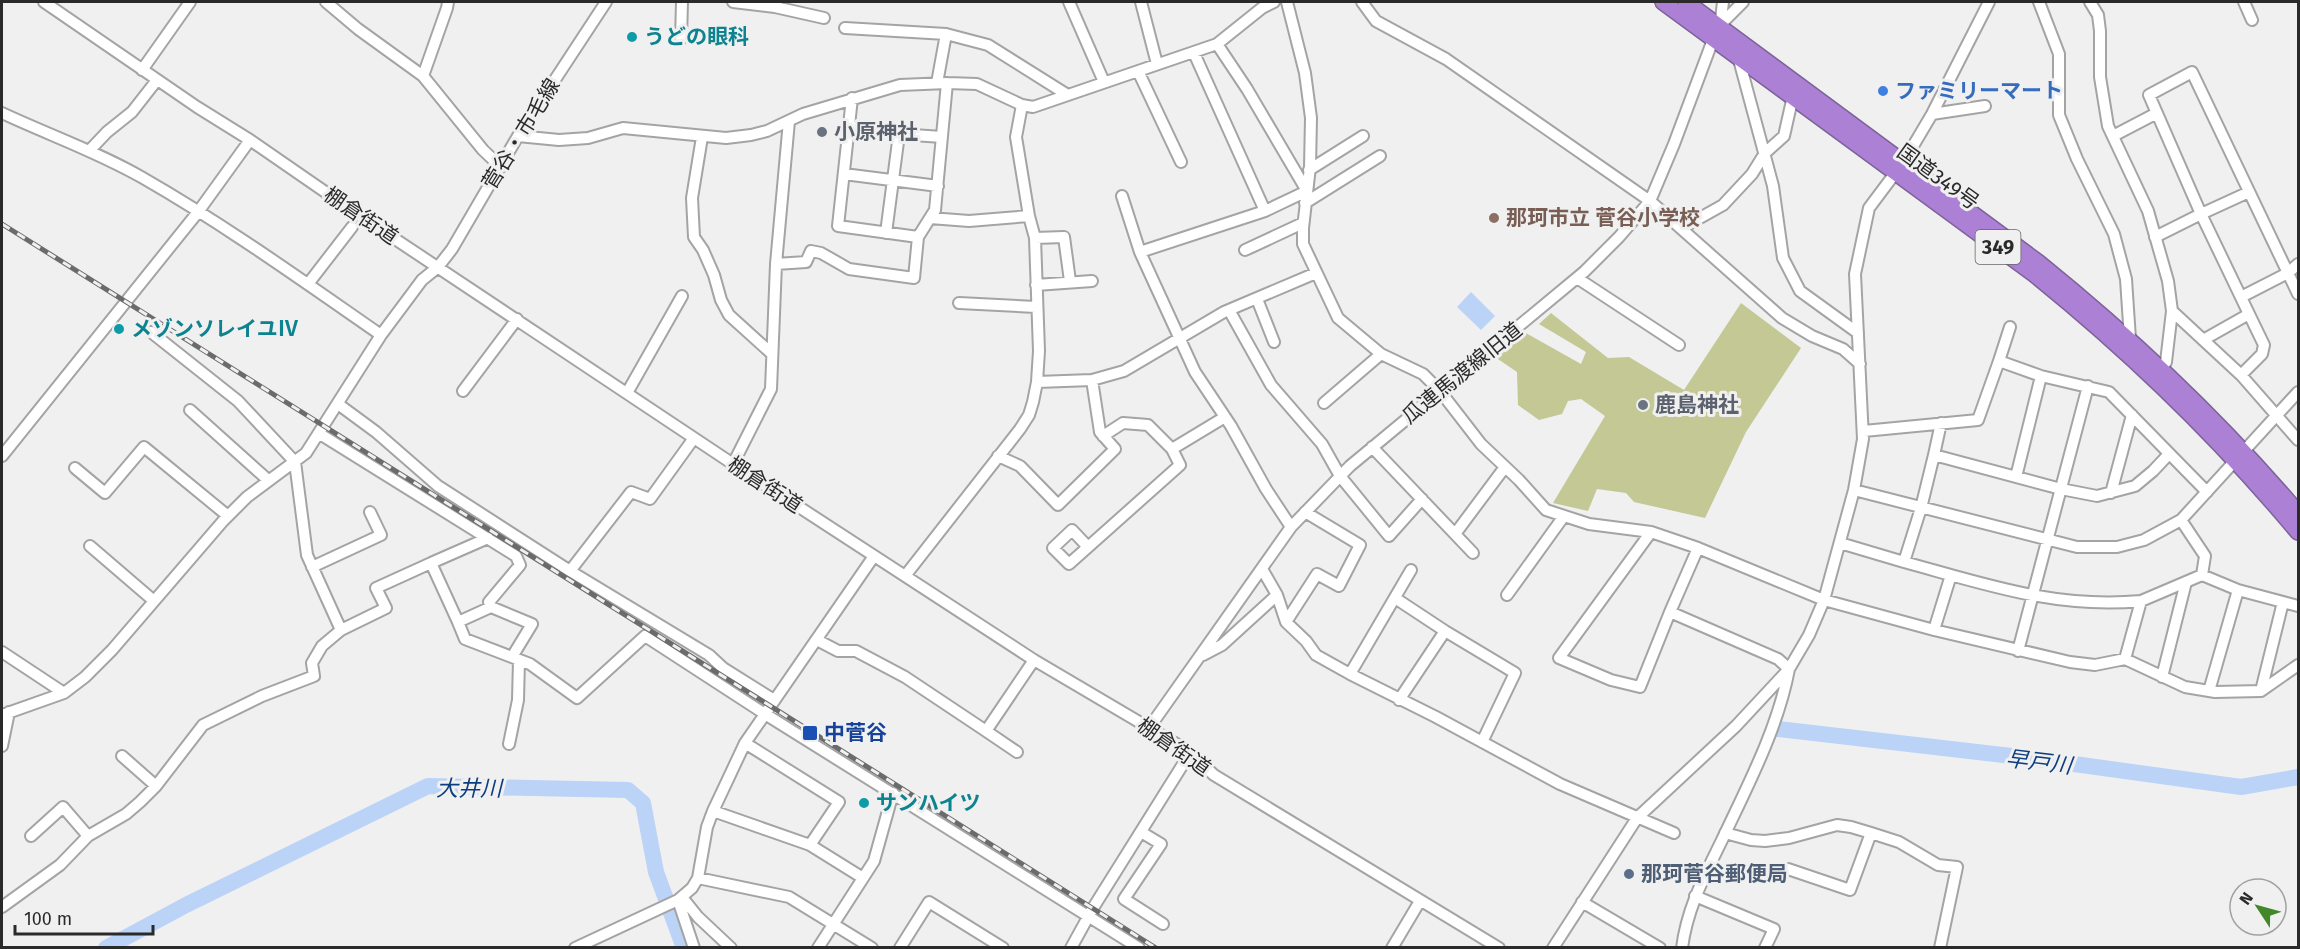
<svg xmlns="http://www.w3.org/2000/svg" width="2300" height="949" font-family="'Fira Sans','Noto Sans JP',sans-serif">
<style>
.green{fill:#c3c894}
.water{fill:#bbd3f6}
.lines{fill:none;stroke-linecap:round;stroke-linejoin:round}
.river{stroke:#bbd3f6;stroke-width:16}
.minor-casing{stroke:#a4a4a5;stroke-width:14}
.highway-casing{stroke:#7e6399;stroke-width:18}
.minor{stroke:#fff;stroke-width:10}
.highway{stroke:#ac81d5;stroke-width:15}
.rail-casing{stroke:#6b6b6b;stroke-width:5}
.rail{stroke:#f0f0f1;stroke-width:3;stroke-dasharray:9;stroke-linecap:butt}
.culture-dot{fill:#0f9aa8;stroke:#f0f0f1;stroke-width:2}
.shop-dot{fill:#3f7fe0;stroke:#f0f0f1;stroke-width:2}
.worship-dot{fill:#6b7280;stroke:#f0f0f1;stroke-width:2}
.education-dot{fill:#8d6e63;stroke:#f0f0f1;stroke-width:2}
.transit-dot{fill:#1a4fb4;stroke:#f0f0f1;stroke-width:2}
.service-dot{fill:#5c6f8a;stroke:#f0f0f1;stroke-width:2}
.labels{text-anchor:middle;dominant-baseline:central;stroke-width:6;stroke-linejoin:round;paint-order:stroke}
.shield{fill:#f0f0f1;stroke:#656566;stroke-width:1.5}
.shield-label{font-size:20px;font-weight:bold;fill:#2a2a2a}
.culture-label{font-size:21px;font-weight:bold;fill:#0d838f;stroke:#f0f0f1;text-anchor:start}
.shop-label{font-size:21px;font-weight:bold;fill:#366cbe;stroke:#f0f0f1;text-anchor:start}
.worship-label{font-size:21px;font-weight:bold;fill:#5b616d;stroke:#f0f0f1;text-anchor:start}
.street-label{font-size:21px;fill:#2a2a2a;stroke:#f0f0f1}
.education-label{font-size:21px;font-weight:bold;fill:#785e54;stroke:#f0f0f1;text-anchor:start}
.transit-label{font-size:21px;font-weight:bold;fill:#164399;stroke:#f0f0f1;text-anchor:start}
.service-label{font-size:21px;font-weight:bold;fill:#4e5e75;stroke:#f0f0f1;text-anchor:start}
.water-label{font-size:22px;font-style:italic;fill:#0c3e7f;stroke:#f0f0f1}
</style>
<rect width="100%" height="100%" fill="#f0f0f1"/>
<path class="green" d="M 1741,303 L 1801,348 L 1746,432 L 1705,518 L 1634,502 L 1626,493 L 1597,489 L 1588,511 L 1553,503 L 1605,416 L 1581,399 L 1568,401 L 1562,414 L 1539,420 L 1518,405 L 1517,372 L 1492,355 L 1522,331 L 1581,364 L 1586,352 L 1539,324 L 1551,313 L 1608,358 L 1629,357 L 1684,390 Z"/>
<path class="water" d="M 1471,292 L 1495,316 L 1481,330 L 1457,307 Z"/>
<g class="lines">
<path class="river" d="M 1778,729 L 2038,759 L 2241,787 L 2298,777
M 106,948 L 186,905 L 428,786 L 628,790 L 643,803 L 656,872 L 684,948"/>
<defs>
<path id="minor" d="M 44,2 L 197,107 L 250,140 L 347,207 L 733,464 L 1034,660 L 1173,742 L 1190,753 L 1214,775 L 1499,948
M 326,2 L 358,29 L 423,76
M 448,2 L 447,8 L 423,76 L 483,150 L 501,167
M 733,2 L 775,7 L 777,2
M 1069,2 L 1104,82
M 1141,2 L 1157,64
M 1287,2 L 1305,73 L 1311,118 L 1310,167 L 1303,228 L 1303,244 L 1338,318 L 1381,354 L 1423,374 L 1440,391 L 1481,444 L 1519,480 L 1546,510 L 1589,524 L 1651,532 L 1698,548 L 1824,600 L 1934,630 L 2070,662 L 2095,665 L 2125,659 L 2185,687 L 2215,692 L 2261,691 L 2298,665
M 1362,2 L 1376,21 L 1446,59 L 1650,201 L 1782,318 L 1812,336 L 1843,349 L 1860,364
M 2039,2 L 2059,54 L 2059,115 L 2077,159 L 2114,234 L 2126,279 L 2130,339
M 2090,2 L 2098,15 L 2100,31 L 2100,77 L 2108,126 L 2148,211 L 2168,281 L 2172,311 L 2166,362 L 2162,368
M 2244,2 L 2252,20
M 775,7 L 824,18
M 1720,27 L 1723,2
M 845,28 L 946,34 L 988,45 L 1066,94
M 681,39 L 682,2
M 1217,44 L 1247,89 L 1307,191 L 1265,211
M 1194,53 L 1265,211 L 1140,252 L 1195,372 L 1231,426 L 1266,489 L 1291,527
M 1738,56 L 1773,186 L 1783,258 L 1800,291 L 1858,333
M 142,70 L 190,2
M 1138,71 L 1181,162
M 937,83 L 946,34
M 852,98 L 838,226 L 918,237 L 935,210 L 947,83
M 2,113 C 49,135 98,152 143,178 C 225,225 303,281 381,335
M 1932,114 L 1985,106
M 850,126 L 899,134 L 886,233
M 899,134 L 942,137
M 518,136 L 559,140 L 588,138 L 623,128 L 726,138 L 751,135 L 767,131 L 803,114 L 900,85 L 947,83 L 977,84 L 1022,105
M 2113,136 L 2157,113
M 702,137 L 692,198 L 694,237 L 703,250 L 714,275 L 721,300 L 729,315 L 771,353
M 89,151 L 107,132 L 132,112 L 157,80
M 1903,163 L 1932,114 L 1989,2
M 1309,170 L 1363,136
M 844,174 L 938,186
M 2249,192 L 2201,214 L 2149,95 L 2192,72 L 2298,294
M 1122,196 L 1140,252
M 1305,203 L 1380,156
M 930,218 L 969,221 L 1029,216
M 1682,228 L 1723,205 L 1752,174 L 1765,153 L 1784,136 L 1793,96
M 2155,237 L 2201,214 L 2249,314
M 1035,238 L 1064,237 L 1070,281
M 1245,250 L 1303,223
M 776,264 L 806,262 L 811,251 L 821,253 L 849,269 L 914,278 L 918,237
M 1577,278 L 1679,345
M 308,284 L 352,227
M 1036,285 L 1092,281
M 2241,297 L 2288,273 L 2298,264
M 1257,299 L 1274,342
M 959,303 L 1036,307
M 1229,310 L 1271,385 L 1322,444 L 1340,476 L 1389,536 L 1422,499
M 2172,311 L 2241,375 L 2298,440
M 2203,340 L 2249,314 L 2264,345 L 2262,354 L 2241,375
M 1999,361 L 2010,327
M 1092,380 L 1124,371 L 1224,312 L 1316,273
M 463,391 L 517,319
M 627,393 L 682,296
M 1324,403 L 1381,354
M 338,404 L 376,432 L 438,486 L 570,571 L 709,655 L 723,668 L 774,700
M 190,410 L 268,480
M 1864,431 L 1978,420 L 1999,361 L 2041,376 L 2109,392 L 2207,492
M 320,434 L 516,556 L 520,565 L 489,602 L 491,607 L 458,622 L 431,563 L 488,538
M 1372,447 L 1473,553
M 1172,449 L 1225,417
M 1934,455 L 1941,423
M 2,456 L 198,212 L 250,140
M 998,456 L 1020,466 L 1058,505 L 1115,449 L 1100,432 L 1092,380 L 1037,382
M 733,464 L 771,389 L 776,264 L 789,121
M 75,468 L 105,493 L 144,447 L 228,516
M 2016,477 L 2041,376
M 1854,490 L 2077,547 L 2117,547 L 2144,540 L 2181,520 L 2298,392
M 2111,493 L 2132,415
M 2181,520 L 2205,556 L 2202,575 L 2238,590 L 2298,606
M 1651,532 L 1559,658 L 1611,680 L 1640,687 L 1670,612
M 1455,534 L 1505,467
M 1840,543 L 1904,562
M 90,546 L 154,601
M 1088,547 L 1072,530 L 1053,548 L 1069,564 L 1180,465 L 1172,449 L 1148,425 L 1123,423 L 1103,436
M 312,567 L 381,535 L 370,512
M 1262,569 L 1277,595 L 1286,622 L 1306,641 L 1316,655 L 1350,674 L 1411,570
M 570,571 L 631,492 L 650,499 L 694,438
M 905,576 L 1020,429 L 1029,415 L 1033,402 L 1037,382 L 1039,351 L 1035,238 L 1029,216 L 1016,137 L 1022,105 L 1033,107 L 1217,44 L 1262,8 L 1274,2
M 1507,595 L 1564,516
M 1395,598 L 1445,631
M 2141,601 C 2055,609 1985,584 1904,562 L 1921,508 L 1934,455 L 2061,489 L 2097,496 L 2135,486 L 2153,471 L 2169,454
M 491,607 L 532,624 L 512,657
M 458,622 L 465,639 L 530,664 L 577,698 L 645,636 L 765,714 L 1139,948
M 1286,622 L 1317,574 L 1339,586 L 1360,545 L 1305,512
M 341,630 L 386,608 L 376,588 L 431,563
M 1934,630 L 1951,575
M 817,640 L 838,651 L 856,651 L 905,677 L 986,731
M 2018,651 L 2088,386
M 2,652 L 64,693
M 1203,655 L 1222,645 L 1277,595
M 2125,659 L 2141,601 L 2202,575
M 1350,674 L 1436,717 L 1560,784 L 1674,833
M 2162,677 L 2186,582
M 2209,691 L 2238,590
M 2261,691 L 2283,602
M 1399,700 L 1445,631 L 1515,673 L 1482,742
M 2,715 L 64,693 L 85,677 L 112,650 L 223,521 L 247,497 L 306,453 L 381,335 L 422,280 L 438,267 L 452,249 L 518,136 L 606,2
M 1149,728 L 1291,527 L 1350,466 L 1584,272 L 1619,237 L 1650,201 L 1674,144 L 1714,37 L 1723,22 L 1743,2
M 745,743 L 839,802 L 810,845
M 509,744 L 518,700 L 519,660
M 2,746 L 9,712
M 1017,752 L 986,731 L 1034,660
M 122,756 L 156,786
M 713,811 L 810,845 L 863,878
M 1141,832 L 1161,844 L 1124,899 L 1163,924
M 1725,833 L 1751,840 L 1765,841 L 1789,838 L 1837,825 L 1851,827 L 1871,833
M 31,836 L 63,807 L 88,836
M 1788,869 L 1850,890 L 1871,833 L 1899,842 L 1938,865 L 1957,867 L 1940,948
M 698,878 L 789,897 L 872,948
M 1695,896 L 1774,929 L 1765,948
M 682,897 L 698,917 L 731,948
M 678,900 L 694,948
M 1582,902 L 1660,948
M 2,907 L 60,865 L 88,836 L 126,814 L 140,802 L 156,786 L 203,725 L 262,696 L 314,676 L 312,663 L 322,646 L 341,630 L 307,555 L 295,462 L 238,401 L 151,332
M 575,948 L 678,900 L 692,888 L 698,878 L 707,827 L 713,811 L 745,743 L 874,556
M 818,948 L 874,861 L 893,793
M 900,948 L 929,902 L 1003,948
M 1071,948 L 1093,908 L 1190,753
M 1392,948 L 1420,901
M 1553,948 L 1637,818 L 1736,726 L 1789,669 L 1809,635 L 1824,600 L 1854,490 L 1863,439 L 1855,274 L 1869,208 L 1896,172
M 1682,948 C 1687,908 1705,875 1722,840 C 1748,785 1778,728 1789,669 L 1778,659 L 1670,612 L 1698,548"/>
<path id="highway" d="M 1663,2 L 2034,274 C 2132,353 2218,436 2298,532
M 1686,2 L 2039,263 C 2133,339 2220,421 2298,513"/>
</defs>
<use href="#minor" class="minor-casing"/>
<use href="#highway" class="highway-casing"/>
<use href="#minor" class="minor"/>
<use href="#highway" class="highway"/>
<defs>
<path id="rail" d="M 2,224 L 1156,948"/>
</defs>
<use href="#rail" class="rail-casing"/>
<use href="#rail" class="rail"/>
</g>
<g class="culture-dot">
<circle cx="632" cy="37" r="6"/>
<circle cx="119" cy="329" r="6"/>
<circle cx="864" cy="803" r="6"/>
</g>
<circle class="shop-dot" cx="1883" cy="91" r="6"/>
<g class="worship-dot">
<circle cx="822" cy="132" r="6"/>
<circle cx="1643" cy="405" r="6"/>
</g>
<circle class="education-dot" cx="1494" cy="218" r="6"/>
<rect class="transit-dot" x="802" y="725" width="16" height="16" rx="3"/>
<circle class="service-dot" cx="1629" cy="874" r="6"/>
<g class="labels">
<rect class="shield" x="1975.5" y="230" width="45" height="34" rx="4.5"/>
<g class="shield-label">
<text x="1998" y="247">349</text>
</g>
<g class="culture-label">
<text x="644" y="37">うどの眼科</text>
<text x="131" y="329">メゾンソレイユⅣ</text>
<text x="876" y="803">サンハイツ</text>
</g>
<g class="shop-label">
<text x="1895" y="91">ファミリーマート</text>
</g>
<g class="worship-label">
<text x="834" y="132">小原神社</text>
<text x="1655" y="405">鹿島神社</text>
</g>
<g class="street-label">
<text transform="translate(521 134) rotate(-58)">菅谷・市毛線</text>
<text transform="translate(1938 177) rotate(36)">国道349号</text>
<text transform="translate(361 216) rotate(34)">棚倉街道</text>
<text transform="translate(1462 373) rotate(-39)">瓜連馬渡線旧道</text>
<text transform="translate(765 485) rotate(33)">棚倉街道</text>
<text transform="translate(1174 747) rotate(35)">棚倉街道</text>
</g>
<g class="education-label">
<text x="1506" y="218">那珂市立 菅谷小学校</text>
</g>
<g class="transit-label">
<text x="824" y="733">中菅谷</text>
</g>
<g class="service-label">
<text x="1641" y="874">那珂菅谷郵便局</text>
</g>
<g class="water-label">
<text transform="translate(2039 762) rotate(7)">早戸川</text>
<text x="469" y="788">大井川</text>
</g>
</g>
<rect width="2300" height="949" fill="none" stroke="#2a2a2a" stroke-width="6"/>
<g transform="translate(2258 907) rotate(306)"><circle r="28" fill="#f0f0f1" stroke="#a1a1a1" stroke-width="1.5"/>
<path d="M0-4.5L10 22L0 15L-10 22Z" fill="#43872b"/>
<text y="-9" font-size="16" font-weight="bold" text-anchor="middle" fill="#2a2a2a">N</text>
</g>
<path d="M15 925v9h138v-9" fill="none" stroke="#2a2a2a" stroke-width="3"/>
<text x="24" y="925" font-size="18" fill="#2a2a2a" stroke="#f0f0f1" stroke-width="4.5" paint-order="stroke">100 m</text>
</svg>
